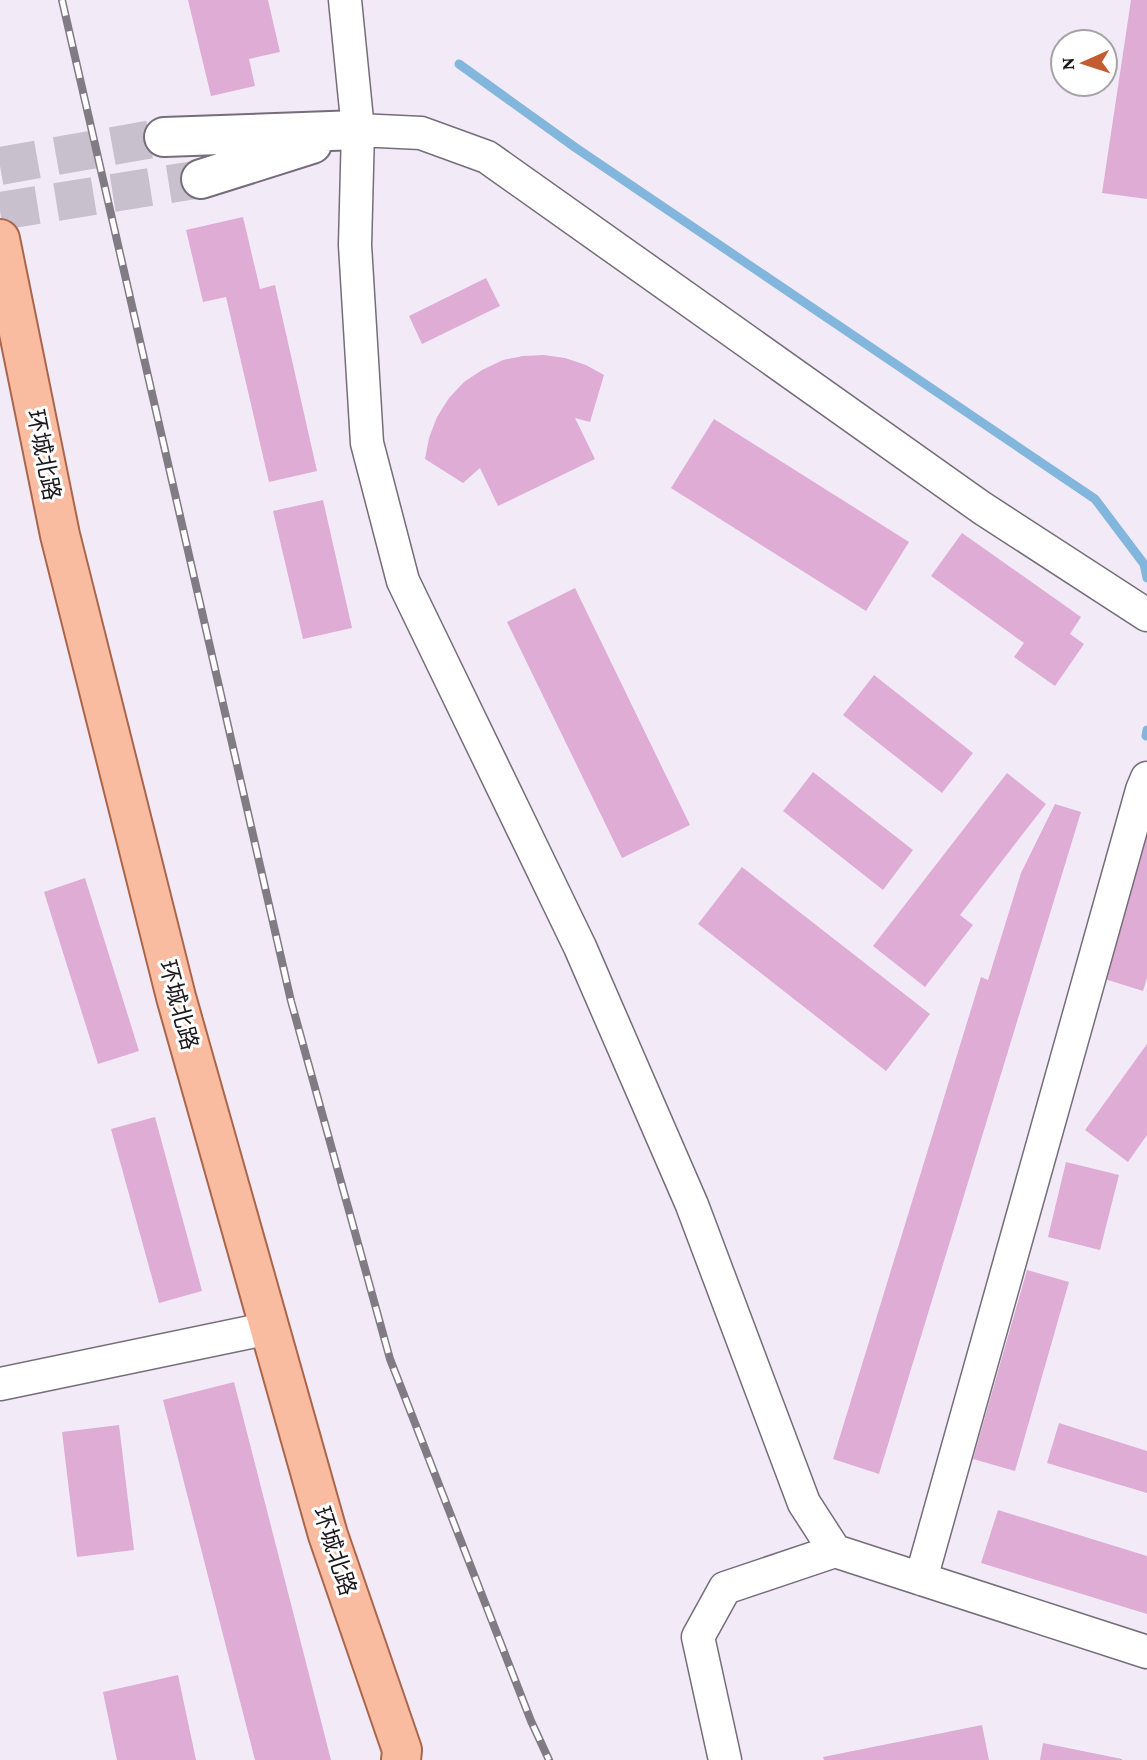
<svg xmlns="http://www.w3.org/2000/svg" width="1147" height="1760" font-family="'Crimson Pro','Noto Sans SC',serif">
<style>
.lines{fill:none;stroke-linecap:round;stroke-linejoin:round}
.stream{stroke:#82b6dd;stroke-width:9}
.building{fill:#deacd4}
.tertiary-tunnel{stroke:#c8c0cc;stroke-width:38;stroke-dasharray:38 19;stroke-linecap:butt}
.minor-casing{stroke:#756d79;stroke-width:35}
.tertiary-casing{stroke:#756d79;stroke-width:42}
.primary-casing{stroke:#a9664a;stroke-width:42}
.minor{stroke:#fff;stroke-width:32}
.tertiary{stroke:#fff;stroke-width:38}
.primary{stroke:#f9bca1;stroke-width:38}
.rail-casing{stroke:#817b84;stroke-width:8}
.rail{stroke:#fff;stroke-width:5;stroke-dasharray:16;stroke-linecap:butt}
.labels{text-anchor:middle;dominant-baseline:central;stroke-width:6;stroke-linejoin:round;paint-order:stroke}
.street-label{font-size:23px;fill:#1c191d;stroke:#fff}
</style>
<rect width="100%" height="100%" fill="#f3eaf8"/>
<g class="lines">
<path class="stream" d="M 459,64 L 576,148 L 1095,499 L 1144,564 L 1147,578
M 1146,736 L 1147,730"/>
</g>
<path class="building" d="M 188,0 L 268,0 L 280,52 L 249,59 L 255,86 L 211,96 Z
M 1131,0 L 1147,0 L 1147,199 L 1102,193 Z
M 243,217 L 260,289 L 275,285 L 317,471 L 269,482 L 226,297 L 203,302 L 186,230 Z
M 486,278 L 500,306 L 422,344 L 409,316 Z
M 544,355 L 565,358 L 586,365 L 604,375 L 590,422 L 575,418 L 595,459 L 498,506 L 480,468 L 463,483 L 425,459 L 429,438 L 437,417 L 449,398 L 464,382 L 482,370 L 503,360 L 523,356 Z
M 714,419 L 909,542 L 866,611 L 671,488 Z
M 323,500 L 352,628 L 303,639 L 273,511 Z
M 962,533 L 1081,617 L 1070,634 L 1084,644 L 1055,686 L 1014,657 L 1024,643 L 931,576 Z
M 575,588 L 690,825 L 622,858 L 507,622 Z
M 874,675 L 973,753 L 942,793 L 843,715 Z
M 813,772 L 913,850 L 883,890 L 783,811 Z
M 1007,773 L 1046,804 L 960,915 L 973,925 L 925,987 L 873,946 Z
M 1055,804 L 1081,812 L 879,1474 L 833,1459 L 981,977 L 988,980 L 1021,873 Z
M 1147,805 L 1147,978 L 1143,991 L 1095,976 Z
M 742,867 L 930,1014 L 886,1071 L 698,924 Z
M 85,878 L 139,1051 L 98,1064 L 44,892 Z
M 1147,1044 L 1147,1135 L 1128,1162 L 1085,1130 Z
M 155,1117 L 202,1291 L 159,1303 L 111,1129 Z
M 1066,1162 L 1119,1175 L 1100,1250 L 1048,1237 Z
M 1027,1270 L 1069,1282 L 1015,1471 L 973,1459 Z
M 234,1382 L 331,1760 L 255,1760 L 163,1400 Z
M 1059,1423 L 1147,1451 L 1147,1493 L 1047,1463 Z
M 119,1425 L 134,1550 L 77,1557 L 62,1432 Z
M 998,1510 L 1147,1556 L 1147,1614 L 981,1563 Z
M 178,1675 L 196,1760 L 117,1760 L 103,1692 Z
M 982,1725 L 989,1760 L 824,1760 L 823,1757 Z
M 1043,1743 L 1122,1759 L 1122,1760 L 1040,1760 Z"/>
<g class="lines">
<path class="tertiary-tunnel" d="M 0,166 L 164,137
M 0,211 L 201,179"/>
<defs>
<path id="minor" d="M 345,0 L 358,130 L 355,245 L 367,443 L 403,581 L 580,947 L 692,1205 L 804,1503 L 835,1551
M 358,130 L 421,133 L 487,157 L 982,508 L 1147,615
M 0,1384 L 270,1328
M 921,1579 L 1142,790 L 1147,778
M 725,1760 L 698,1637 L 725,1588 L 835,1551 L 1147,1652"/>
<path id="tertiary" d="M 164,137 L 358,130
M 201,179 L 312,144"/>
<path id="primary" d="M 0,239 L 60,535 L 176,997 L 328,1535 L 402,1750 L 401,1760"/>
</defs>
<use href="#minor" class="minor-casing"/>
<use href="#tertiary" class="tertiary-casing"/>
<use href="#primary" class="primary-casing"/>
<use href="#minor" class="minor"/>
<use href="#tertiary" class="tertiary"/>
<use href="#primary" class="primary"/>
<defs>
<path id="rail" d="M 62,0 L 291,1001 L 390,1359 L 531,1721 L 549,1760"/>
</defs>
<use href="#rail" class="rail-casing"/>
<use href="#rail" class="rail"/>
</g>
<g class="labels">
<g class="street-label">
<text transform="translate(44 455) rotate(79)">环城北路</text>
<text transform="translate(179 1005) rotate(75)">环城北路</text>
<text transform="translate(335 1551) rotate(72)">环城北路</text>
</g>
</g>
<g transform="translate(1084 63) rotate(267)"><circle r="33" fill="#ffffff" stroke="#a4a3a5" stroke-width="2"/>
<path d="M0-5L12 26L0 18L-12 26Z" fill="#c35c30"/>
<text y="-10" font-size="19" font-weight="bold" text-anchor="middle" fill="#1c191d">N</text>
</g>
</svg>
